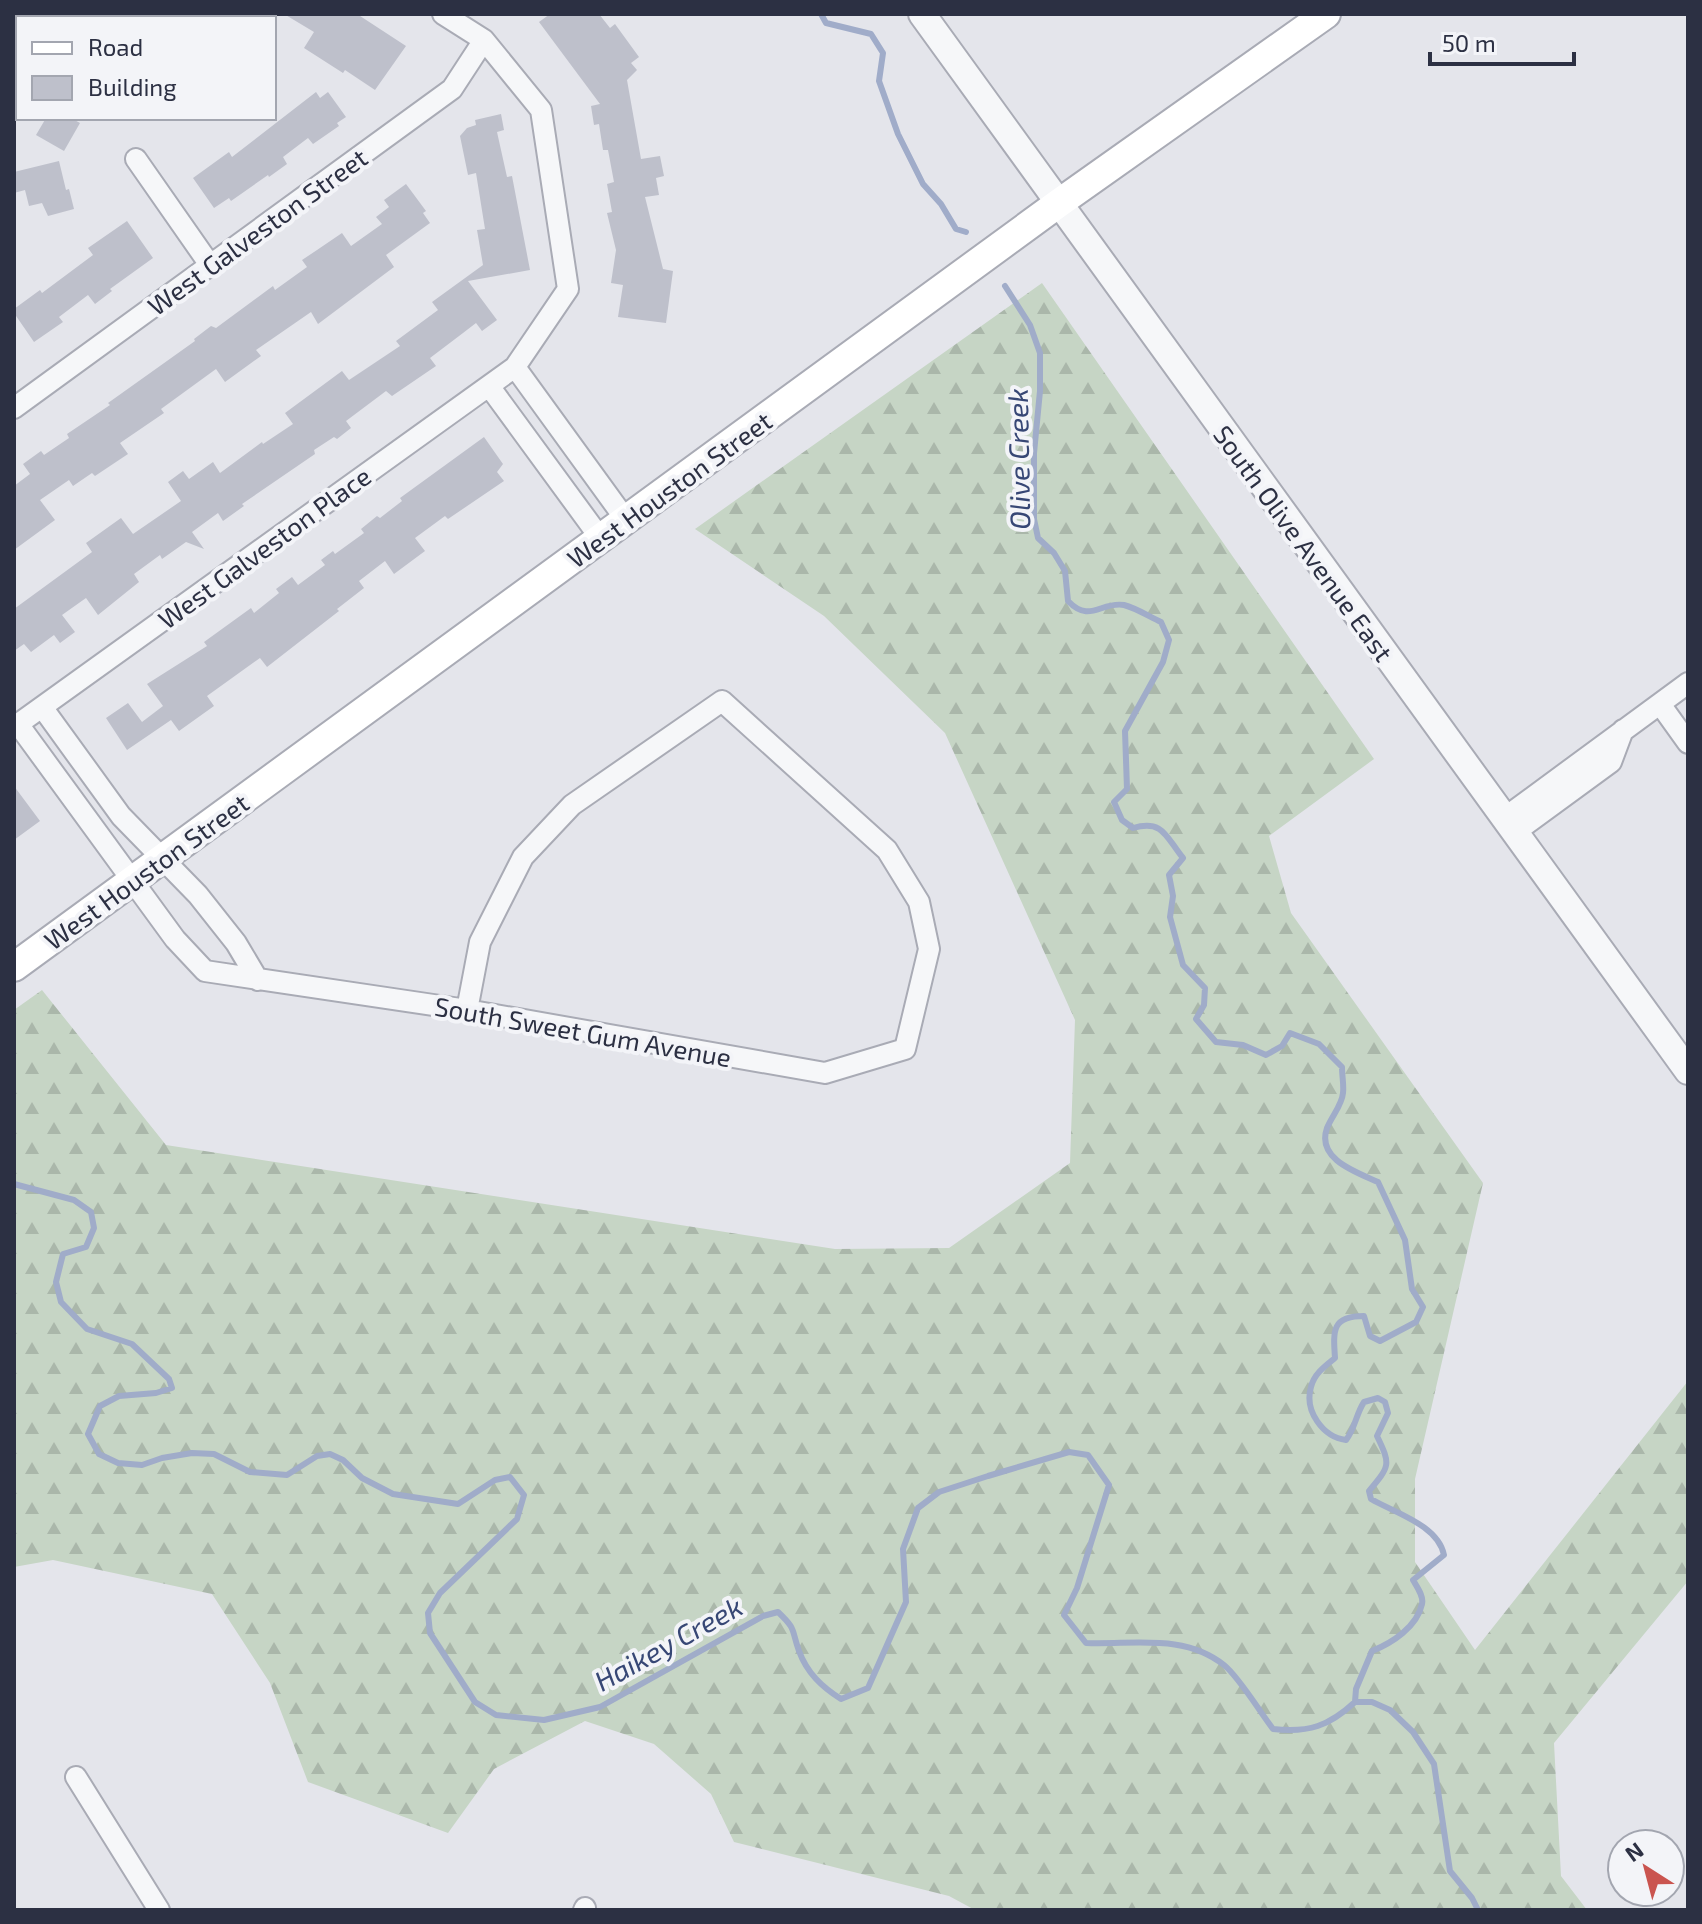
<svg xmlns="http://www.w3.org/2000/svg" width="1702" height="1924" font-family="'Exo 2',sans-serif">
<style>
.forest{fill:url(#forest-firs)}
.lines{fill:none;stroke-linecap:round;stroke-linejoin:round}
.stream{stroke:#a0acc9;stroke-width:6}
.building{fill:#bec0cb}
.minor-casing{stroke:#a9abb5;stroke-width:24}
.tertiary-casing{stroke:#a9abb5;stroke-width:30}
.secondary-casing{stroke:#a9abb5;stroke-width:32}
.minor{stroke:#f6f7f9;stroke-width:20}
.tertiary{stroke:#f6f7f9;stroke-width:26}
.secondary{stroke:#fff;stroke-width:28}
.labels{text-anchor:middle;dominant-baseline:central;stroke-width:8;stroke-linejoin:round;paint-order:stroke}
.street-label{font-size:26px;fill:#2c3043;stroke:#f3f4f8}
.water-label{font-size:28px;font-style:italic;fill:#374775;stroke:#f3f4f8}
</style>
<defs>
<pattern id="forest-firs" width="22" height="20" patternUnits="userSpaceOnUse" patternTransform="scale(2)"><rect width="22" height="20" fill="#c6d5c5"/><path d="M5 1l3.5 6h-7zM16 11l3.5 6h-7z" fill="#aab7aa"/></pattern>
</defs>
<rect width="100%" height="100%" fill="#e4e5eb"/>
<path class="forest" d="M 1042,283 L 1374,759 L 1269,836 L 1291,913 L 1483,1183 L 1415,1479 L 1415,1562 L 1475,1650 L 1688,1381 L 1688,1581 L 1554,1743 L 1561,1876 L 1587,1910 L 975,1910 L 949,1896 L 734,1842 L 711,1794 L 654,1744 L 585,1721 L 494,1769 L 448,1833 L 308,1782 L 270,1683 L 212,1594 L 53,1560 L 14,1567 L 14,1010 L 42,990 L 166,1145 L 835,1249 L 949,1248 L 1070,1163 L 1075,1020 L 945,733 L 824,616 L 695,529 Z"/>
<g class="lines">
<path class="stream" d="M 821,14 L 826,23 L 871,34 L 883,53 L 879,81 L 898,134 L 923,184 L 941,204 L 956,229 L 966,232
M 1005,286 L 1030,325 L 1040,353 L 1040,391 L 1034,453 L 1034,519 L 1038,538 L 1054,553 L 1065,571 L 1068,601 C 1090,624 1101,601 1124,605 C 1136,608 1150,617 1161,622 L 1169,640 L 1163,662 L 1125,731 L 1127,789 L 1114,802 L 1122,820 L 1133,828 C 1163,819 1166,837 1183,858 L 1169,875 L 1173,896 L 1170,917 L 1183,965 L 1205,988 L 1204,1005 L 1196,1019 L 1216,1042 L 1243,1045 L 1266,1055 L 1282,1046 L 1290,1033 L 1319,1044 L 1342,1067 C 1342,1076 1344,1085 1343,1093 C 1342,1105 1332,1116 1327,1128 C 1316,1159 1356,1172 1378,1182 L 1405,1240 L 1412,1289 L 1423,1307 L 1416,1322 L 1380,1341 L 1370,1336 L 1364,1316 C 1332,1316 1333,1330 1335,1358 C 1325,1366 1314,1374 1311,1387 C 1304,1411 1323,1437 1346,1440 C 1355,1429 1356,1414 1364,1402 L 1378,1398 L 1385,1402 L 1388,1413 L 1377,1436 C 1391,1465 1390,1466 1369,1491 L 1371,1499 C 1395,1513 1438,1525 1444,1555 L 1413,1580 C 1417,1587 1424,1596 1422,1604 C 1417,1627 1392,1643 1372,1651 L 1356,1689 L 1355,1702
M 14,1184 L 74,1200 L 91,1212 L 94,1228 L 86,1247 L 63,1254 L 56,1282 L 61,1302 L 87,1329 L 132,1344 L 169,1379 L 172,1388 L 156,1393 L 119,1396 L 100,1406 L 88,1434 L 99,1454 L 118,1463 L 142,1465 L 162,1458 L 192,1453 L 214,1454 L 250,1472 L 287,1475 L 317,1456 L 330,1454 L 343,1460 L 362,1478 L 393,1494 L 458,1504 L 495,1480 L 510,1477 L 524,1495 L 517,1519 L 440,1593 L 428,1613 L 430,1633 L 475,1702 L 496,1715 L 544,1720 L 600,1707 L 763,1616 L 778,1612 C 797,1630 791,1629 799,1651 C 807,1673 822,1687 841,1699 L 868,1688 L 906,1602 L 903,1549 L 918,1508 L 939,1492 L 988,1476 L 1069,1452 L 1088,1455 L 1109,1485 L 1077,1588 L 1064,1615 L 1086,1643 C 1133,1645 1184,1633 1224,1665 C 1239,1677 1260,1712 1273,1729 C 1309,1733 1329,1726 1355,1702 L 1372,1702 L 1390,1710 L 1413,1732 L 1434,1764 L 1450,1871 L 1472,1898 L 1478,1910"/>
</g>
<path class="building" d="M 284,14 L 357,14 L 406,46 L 375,90 L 345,70 L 343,73 L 304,48 L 314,32 Z
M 550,14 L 599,14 L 610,28 L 615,24 L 639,57 L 631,63 L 637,70 L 627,80 L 641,159 L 660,156 L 664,176 L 656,178 L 659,195 L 645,197 L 663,269 L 673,271 L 666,323 L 618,317 L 623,285 L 611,283 L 616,250 L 607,213 L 612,212 L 607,184 L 614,182 L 608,150 L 603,150 L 599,124 L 594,125 L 591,106 L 600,104 L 539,22 Z
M 316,92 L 320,98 L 328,92 L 346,117 L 337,123 L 339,126 L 313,144 L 308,138 L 283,157 L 287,164 L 269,177 L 268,175 L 231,201 L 229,198 L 214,208 L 193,178 L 229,152 L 232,157 Z
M 501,114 L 504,130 L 497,132 L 507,177 L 512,176 L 530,270 L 468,281 L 497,320 L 482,331 L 476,323 L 463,333 L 430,358 L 436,366 L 392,396 L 386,391 L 346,421 L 351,428 L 337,439 L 334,437 L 314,450 L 315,454 L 242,504 L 244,506 L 223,521 L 218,513 L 192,532 L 204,549 L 186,542 L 162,559 L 160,555 L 134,574 L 139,582 L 98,615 L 86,598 L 62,615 L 75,632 L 60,643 L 54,635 L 31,652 L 24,644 L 14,651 L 14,609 L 92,552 L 86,543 L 121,518 L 133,534 L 181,501 L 168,482 L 183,471 L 189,479 L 213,462 L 220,473 L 262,442 L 263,444 L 293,424 L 285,413 L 342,371 L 349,380 L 400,346 L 396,341 L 438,310 L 432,302 L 483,265 L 477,230 L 485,229 L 476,173 L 468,175 L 460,136 L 467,128 L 476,125 L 475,120 Z
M 46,118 L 71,118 L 80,123 L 64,151 L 36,135 Z
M 59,161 L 66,190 L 69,189 L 74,209 L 48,216 L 42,203 L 29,206 L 25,190 L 14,193 L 14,172 Z
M 406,184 L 426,211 L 423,213 L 430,223 L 386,255 L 394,267 L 318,324 L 311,312 L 256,350 L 261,356 L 225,382 L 216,369 L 161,409 L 164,413 L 120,443 L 128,454 L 95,476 L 92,473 L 73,486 L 69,480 L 40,500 L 55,520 L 14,550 L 14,486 L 30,474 L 23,464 L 41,451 L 44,455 L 69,438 L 67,434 L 110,405 L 108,403 L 195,341 L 194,339 L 211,326 L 216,328 L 273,286 L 275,290 L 307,267 L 302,260 L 317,250 L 342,233 L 351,246 L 382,224 L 376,217 L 389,207 L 384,200 Z
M 127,221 L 153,258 L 110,289 L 112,291 L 95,304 L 88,295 L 59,317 L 63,322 L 34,342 L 14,313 L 14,309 L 40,290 L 42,293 L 93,255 L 88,248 Z
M 484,437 L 503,464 L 497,472 L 504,481 L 448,519 L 445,516 L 415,538 L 425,551 L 394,574 L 385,561 L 359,581 L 364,588 L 337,609 L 339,611 L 267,667 L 260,658 L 207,696 L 214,706 L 179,731 L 171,720 L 127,750 L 106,718 L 128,703 L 142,722 L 163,706 L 147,684 L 207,646 L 204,642 L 251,608 L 254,613 L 279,593 L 276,589 L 292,577 L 298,585 L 325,565 L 321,560 L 333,551 L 335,554 L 364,533 L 361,529 L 377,516 L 380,518 L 402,501 L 400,498 Z
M 14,786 L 40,821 L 14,840 Z"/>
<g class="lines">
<defs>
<path id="minor" d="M 136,159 L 210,265
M 515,367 L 626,520
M 489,386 L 601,539
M 14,408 L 452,89 L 484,40
M 1660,704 L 1688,743
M 42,707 L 121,816 L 198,895 L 236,943 L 258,980
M 18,724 L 175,939 L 205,971 L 467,1010 L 825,1073 L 905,1049 L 929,949 L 919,902 L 887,850 L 722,701 L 572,805 L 523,857 L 480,942 L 467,1010
M 14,727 L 515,367 L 568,289 L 541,110 L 484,40 L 443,14
M 1503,819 L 1688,683
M 1514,833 L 1611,762 L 1623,730
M 76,1777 L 159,1910
M 584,1910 L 585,1908"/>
<path id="tertiary" d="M 922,14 L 1688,1071"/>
<path id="secondary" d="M 14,967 L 1059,203 L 1326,14"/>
</defs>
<use href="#minor" class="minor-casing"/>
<use href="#tertiary" class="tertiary-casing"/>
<use href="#secondary" class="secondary-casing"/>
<use href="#minor" class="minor"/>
<use href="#tertiary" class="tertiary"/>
<use href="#secondary" class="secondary"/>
</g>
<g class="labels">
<g class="street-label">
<text transform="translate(257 231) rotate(-36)">West Galveston Street</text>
<text transform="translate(669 489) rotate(-36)">West Houston Street</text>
<text transform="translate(1304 543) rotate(54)">South Olive Avenue East</text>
<text transform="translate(264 547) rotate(-36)">West Galveston Place</text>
<text transform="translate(146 871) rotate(-36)">West Houston Street</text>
<text transform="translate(583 1031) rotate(10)">South Sweet Gum Avenue</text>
</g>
<g class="water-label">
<text transform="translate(1018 459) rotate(-91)">Olive Creek</text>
<text transform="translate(668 1643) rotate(-29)">Haikey Creek</text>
</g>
</g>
<rect width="1702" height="1924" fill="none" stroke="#2c3043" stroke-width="32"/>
<rect x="16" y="16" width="260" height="104" fill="#f3f4f8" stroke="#a3a6b0" stroke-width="2"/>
<rect x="32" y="42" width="40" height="12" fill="#ffffff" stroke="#a3a6b0" stroke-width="2"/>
<text x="88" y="56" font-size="24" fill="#2c3043">Road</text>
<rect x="32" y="76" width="40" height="24" fill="#bec0cb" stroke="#a3a6b0" stroke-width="2"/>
<text x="88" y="96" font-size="24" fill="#2c3043">Building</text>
<g transform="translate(1646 1868) rotate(324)"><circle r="38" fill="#f3f4f8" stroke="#a3a6b0" stroke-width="2"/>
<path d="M0-6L14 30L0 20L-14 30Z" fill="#ca544f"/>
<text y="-12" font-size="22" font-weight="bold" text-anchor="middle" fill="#2c3043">N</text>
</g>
<path d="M1430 52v12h144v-12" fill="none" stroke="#2c3043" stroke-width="4"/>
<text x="1442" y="52" font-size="24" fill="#2c3043" stroke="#f3f4f8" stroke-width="6" paint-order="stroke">50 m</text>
</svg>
